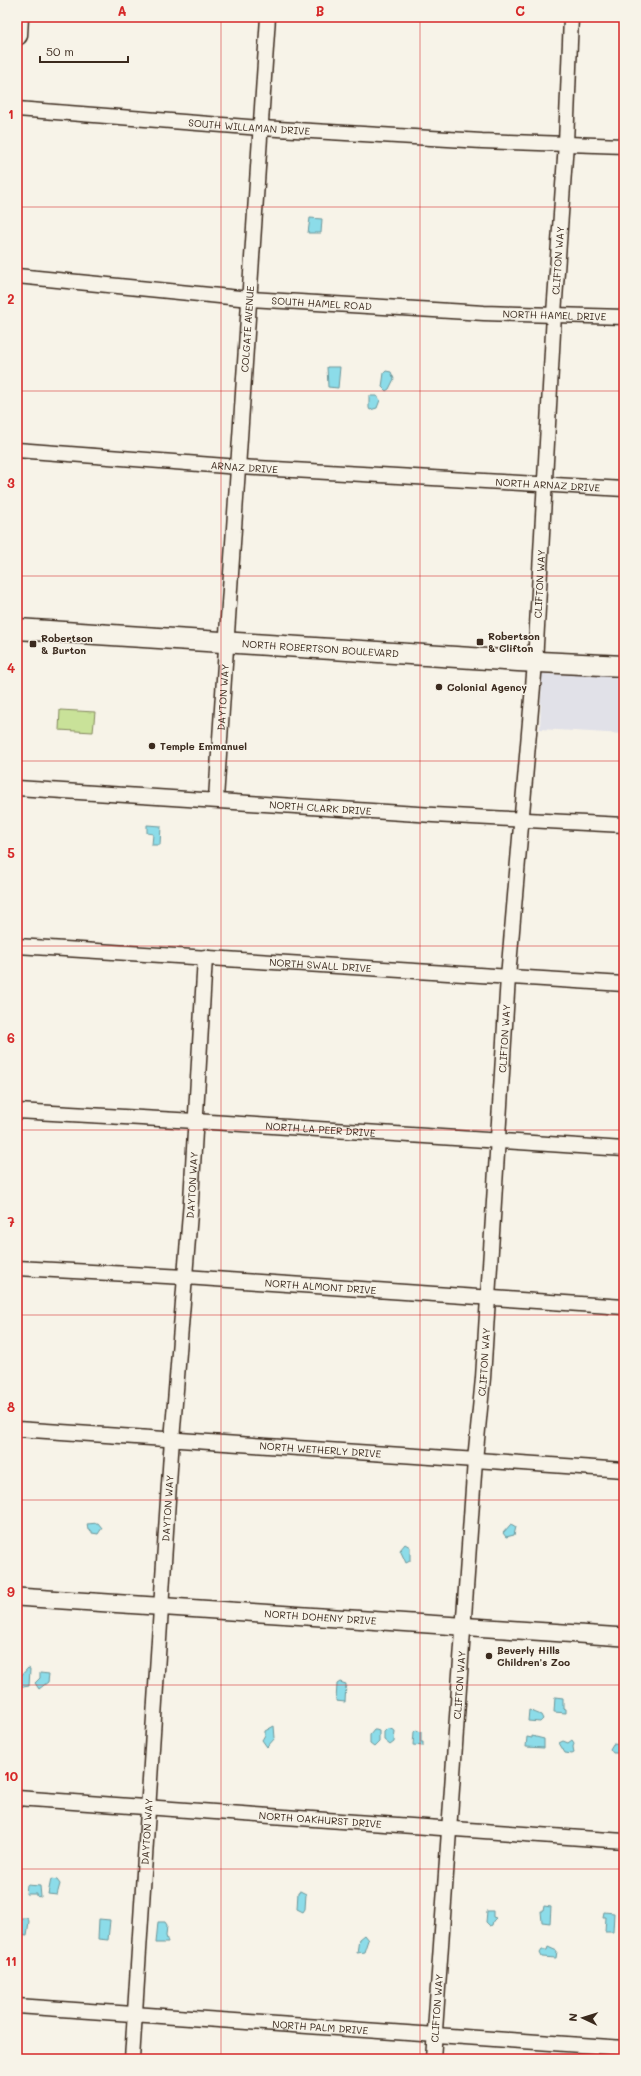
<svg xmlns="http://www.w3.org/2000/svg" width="641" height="2076" font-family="Mali,sans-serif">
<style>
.built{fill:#e1e1e8}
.green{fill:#c9e299;stroke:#82865c}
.water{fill:#8cdce9;stroke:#6c9598}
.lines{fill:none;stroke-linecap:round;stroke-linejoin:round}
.minor-casing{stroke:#3b2a1e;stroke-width:17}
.tertiary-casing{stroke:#3b2a1e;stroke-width:20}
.secondary-casing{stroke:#3b2a1e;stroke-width:23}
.minor{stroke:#f7f3e8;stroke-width:14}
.tertiary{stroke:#f7f3e8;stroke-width:17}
.secondary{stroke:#f7f3e8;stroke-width:20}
.grid{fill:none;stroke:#d62828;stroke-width:1;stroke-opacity:0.55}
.poi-dot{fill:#3b2a1e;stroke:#f7f3e8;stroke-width:1.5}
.labels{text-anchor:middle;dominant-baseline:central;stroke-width:3;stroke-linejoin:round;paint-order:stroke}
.street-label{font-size:10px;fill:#3b2a1e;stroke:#f7f3e8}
.poi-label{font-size:10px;font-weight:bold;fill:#3b2a1e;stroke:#f7f3e8;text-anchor:start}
.neatline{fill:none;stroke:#d62828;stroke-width:1.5}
.grid-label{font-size:13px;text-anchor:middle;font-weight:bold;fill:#d62828}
</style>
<rect width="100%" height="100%" fill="#f7f3e8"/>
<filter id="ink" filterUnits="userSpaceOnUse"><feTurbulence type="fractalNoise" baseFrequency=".025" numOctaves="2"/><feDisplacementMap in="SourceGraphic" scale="8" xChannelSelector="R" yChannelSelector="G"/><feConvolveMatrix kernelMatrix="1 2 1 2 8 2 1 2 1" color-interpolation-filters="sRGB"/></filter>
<g filter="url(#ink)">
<path class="built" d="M 542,674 L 624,676 L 624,734 L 540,729 Z"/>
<path class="green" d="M 60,710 L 95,712 L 93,732 L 59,730 Z"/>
<path class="water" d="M 310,218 L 322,219 L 321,233 L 308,233 Z
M 327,367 L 340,367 L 338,388 L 328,387 Z
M 386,371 L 391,372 L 394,379 L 389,389 L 386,391 L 382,387 L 384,373 Z
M 369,396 L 377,396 L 380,400 L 377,408 L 370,410 L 369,408 Z
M 147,825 L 161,826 L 160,845 L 152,845 L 153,834 L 147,833 Z
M 98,1523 L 102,1528 L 98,1534 L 92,1533 L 92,1531 L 88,1530 L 87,1524 Z
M 511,1524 L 516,1527 L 514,1535 L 506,1537 L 503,1533 Z
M 405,1544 L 410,1547 L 410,1561 L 406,1563 L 400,1550 Z
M 28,1668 L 30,1669 L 29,1686 L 23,1687 L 20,1683 L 20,1677 Z
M 40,1673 L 49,1674 L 48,1682 L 39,1689 L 35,1683 L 40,1678 Z
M 340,1682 L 346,1684 L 345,1702 L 336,1701 L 337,1684 Z
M 555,1697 L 563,1698 L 563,1708 L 566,1709 L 566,1713 L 554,1712 Z
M 529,1710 L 541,1715 L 543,1719 L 540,1722 L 528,1721 Z
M 274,1726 L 275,1738 L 267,1747 L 262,1740 L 265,1735 L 265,1731 Z
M 388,1728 L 395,1731 L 394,1742 L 390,1745 L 384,1740 L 384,1732 Z
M 374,1730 L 376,1730 L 379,1731 L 379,1742 L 374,1747 L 370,1744 L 370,1735 Z
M 416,1730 L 421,1732 L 421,1742 L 423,1742 L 423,1746 L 413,1745 L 414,1732 Z
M 532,1736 L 544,1739 L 544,1748 L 526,1747 L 527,1737 L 532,1738 Z
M 572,1740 L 574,1743 L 573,1747 L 574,1753 L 572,1754 L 565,1753 L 559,1743 L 563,1741 L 568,1743 Z
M 613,1744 L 623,1745 L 623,1753 L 613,1753 L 610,1749 Z
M 51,1879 L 57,1880 L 60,1884 L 57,1895 L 48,1894 Z
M 27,1885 L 40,1886 L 41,1897 L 37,1896 L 37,1894 L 26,1894 Z
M 300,1891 L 306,1894 L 305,1909 L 303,1912 L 297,1909 L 298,1892 Z
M 544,1906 L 551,1907 L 550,1923 L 542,1922 L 541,1911 L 543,1911 Z
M 487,1911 L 493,1911 L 493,1917 L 496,1918 L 493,1921 L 492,1925 L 490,1926 L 486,1922 Z
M 604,1912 L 614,1913 L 613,1932 L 605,1932 L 606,1917 L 603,1917 Z
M 21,1918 L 27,1918 L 29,1921 L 27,1936 L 19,1935 C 17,1929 17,1923 21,1918 Z
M 99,1919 L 110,1920 L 108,1940 L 98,1939 Z
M 158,1922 L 165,1922 L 167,1925 L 166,1936 L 168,1943 L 156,1943 Z
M 364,1935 L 368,1940 L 364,1952 L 357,1953 L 359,1939 Z
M 548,1947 L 557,1951 L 556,1958 L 542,1957 L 540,1953 L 542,1950 L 547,1950 Z"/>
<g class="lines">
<defs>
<g id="minor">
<path id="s1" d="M 17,109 L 261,128 L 482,141 L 624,146"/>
<path id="s2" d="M 17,276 L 250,299 L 484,313 L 624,317"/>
<path id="s3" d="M 17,450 L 239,467 L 624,489"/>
<path id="s4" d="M 17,788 L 433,815 L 624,825"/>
<path id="s5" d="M 216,799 L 268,17"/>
<path id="s6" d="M 17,946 L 624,984"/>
<path id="s7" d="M 17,1111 L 195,1121 L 624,1149"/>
<path id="s8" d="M 17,1268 L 185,1277 L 624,1307"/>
<path id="s9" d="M 17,1429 L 624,1470"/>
<path id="s10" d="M 17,1798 L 624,1841"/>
<path id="s11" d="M 17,2006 L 624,2048"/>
<path id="s12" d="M 132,2059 L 171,1453 L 191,1201 L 205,957"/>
<path id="s13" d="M 433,2059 L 475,1460 L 483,1378 L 508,977 L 535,663 L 554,314 L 566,143 L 571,17"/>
</g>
<g id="tertiary">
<path id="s14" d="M 17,1597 L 624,1637"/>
</g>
<g id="secondary">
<path d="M 17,35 L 18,17"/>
<path id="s15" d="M 17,629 L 518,661 L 624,666"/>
</g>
</defs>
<use href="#minor" class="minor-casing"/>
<use href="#tertiary" class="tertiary-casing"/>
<use href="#secondary" class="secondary-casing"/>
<use href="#minor" class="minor"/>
<use href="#tertiary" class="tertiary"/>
<use href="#secondary" class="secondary"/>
</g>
</g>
<path class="grid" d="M 221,17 L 221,2059M 420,17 L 420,2059M 17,207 L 624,207M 17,391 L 624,391M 17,576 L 624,576M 17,761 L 624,761M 17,946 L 624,946M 17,1130 L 624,1130M 17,1315 L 624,1315M 17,1500 L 624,1500M 17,1685 L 624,1685M 17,1869 L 624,1869"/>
<g class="poi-dot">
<rect x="476" y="638" width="8" height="8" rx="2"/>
<rect x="29" y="640" width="8" height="8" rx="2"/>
<circle cx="439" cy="687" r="4"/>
<circle cx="152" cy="746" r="4"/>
<circle cx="489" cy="1656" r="4"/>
</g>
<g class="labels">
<g class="street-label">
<text stroke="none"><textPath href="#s1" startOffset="233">SOUTH WILLAMAN DRIVE</textPath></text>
<text stroke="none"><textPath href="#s13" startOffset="1803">CLIFTON WAY</textPath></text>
<text stroke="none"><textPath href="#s2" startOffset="306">SOUTH HAMEL ROAD</textPath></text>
<text stroke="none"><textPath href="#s2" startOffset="539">NORTH HAMEL DRIVE</textPath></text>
<text stroke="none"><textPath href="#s5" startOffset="471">COLGATE AVENUE</textPath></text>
<text stroke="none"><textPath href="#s3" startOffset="228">ARNAZ DRIVE</textPath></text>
<text stroke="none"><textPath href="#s3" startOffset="532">NORTH ARNAZ DRIVE</textPath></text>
<text stroke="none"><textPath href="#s13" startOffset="1479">CLIFTON WAY</textPath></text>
<text stroke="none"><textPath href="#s15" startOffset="304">NORTH ROBERTSON BOULEVARD</textPath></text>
<text stroke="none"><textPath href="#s5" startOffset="102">DAYTON WAY</textPath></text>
<text stroke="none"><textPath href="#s4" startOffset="304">NORTH CLARK DRIVE</textPath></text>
<text stroke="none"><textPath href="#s6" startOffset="304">NORTH SWALL DRIVE</textPath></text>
<text stroke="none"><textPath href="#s13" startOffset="1023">CLIFTON WAY</textPath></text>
<text stroke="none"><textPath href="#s7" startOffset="304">NORTH LA PEER DRIVE</textPath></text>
<text stroke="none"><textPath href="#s12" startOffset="876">DAYTON WAY</textPath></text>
<text stroke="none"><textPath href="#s8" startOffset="304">NORTH ALMONT DRIVE</textPath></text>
<text stroke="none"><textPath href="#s13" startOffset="699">CLIFTON WAY</textPath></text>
<text stroke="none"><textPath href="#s9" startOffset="304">NORTH WETHERLY DRIVE</textPath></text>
<text stroke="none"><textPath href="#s12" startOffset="552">DAYTON WAY</textPath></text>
<text stroke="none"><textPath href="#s14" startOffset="304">NORTH DOHENY DRIVE</textPath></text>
<text stroke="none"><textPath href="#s13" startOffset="375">CLIFTON WAY</textPath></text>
<text stroke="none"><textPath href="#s10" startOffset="304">NORTH OAKHURST DRIVE</textPath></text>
<text stroke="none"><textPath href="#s12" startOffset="228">DAYTON WAY</textPath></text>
<text stroke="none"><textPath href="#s13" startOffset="51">CLIFTON WAY</textPath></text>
<text stroke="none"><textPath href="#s11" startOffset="304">NORTH PALM DRIVE</textPath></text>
</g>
<g class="poi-label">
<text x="488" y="636">Robertson<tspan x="488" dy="12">&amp; Clifton</tspan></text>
<text x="41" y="638">Robertson<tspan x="41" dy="12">&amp; Burton</tspan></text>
<text x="447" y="687">Colonial Agency</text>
<text x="160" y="746">Temple Emmanuel</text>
<text x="497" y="1650">Beverly Hills<tspan x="497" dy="12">Children's Zoo</tspan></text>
</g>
</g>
<rect width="641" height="2076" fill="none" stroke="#f7f3e8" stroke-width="44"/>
<g transform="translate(583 2018) rotate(274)" stroke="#f7f3e8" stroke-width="3" paint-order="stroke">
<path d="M0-3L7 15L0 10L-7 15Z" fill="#3b2a1e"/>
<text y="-6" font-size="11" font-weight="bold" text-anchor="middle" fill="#3b2a1e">N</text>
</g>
<path d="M40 56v6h88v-6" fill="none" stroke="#3b2a1e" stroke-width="2"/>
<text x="46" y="56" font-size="12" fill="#3b2a1e" stroke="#f7f3e8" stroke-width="3" paint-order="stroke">50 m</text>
<rect x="22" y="22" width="597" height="2032" class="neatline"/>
<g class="grid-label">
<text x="122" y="16">A</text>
<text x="320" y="16">B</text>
<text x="520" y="16">C</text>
<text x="11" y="119">1</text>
<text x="11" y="304">2</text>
<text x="11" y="488">3</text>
<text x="11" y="673">4</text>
<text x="11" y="858">5</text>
<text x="11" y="1043">6</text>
<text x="11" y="1227">7</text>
<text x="11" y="1412">8</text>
<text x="11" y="1597">9</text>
<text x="11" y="1781">10</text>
<text x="11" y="1966">11</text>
</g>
</svg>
